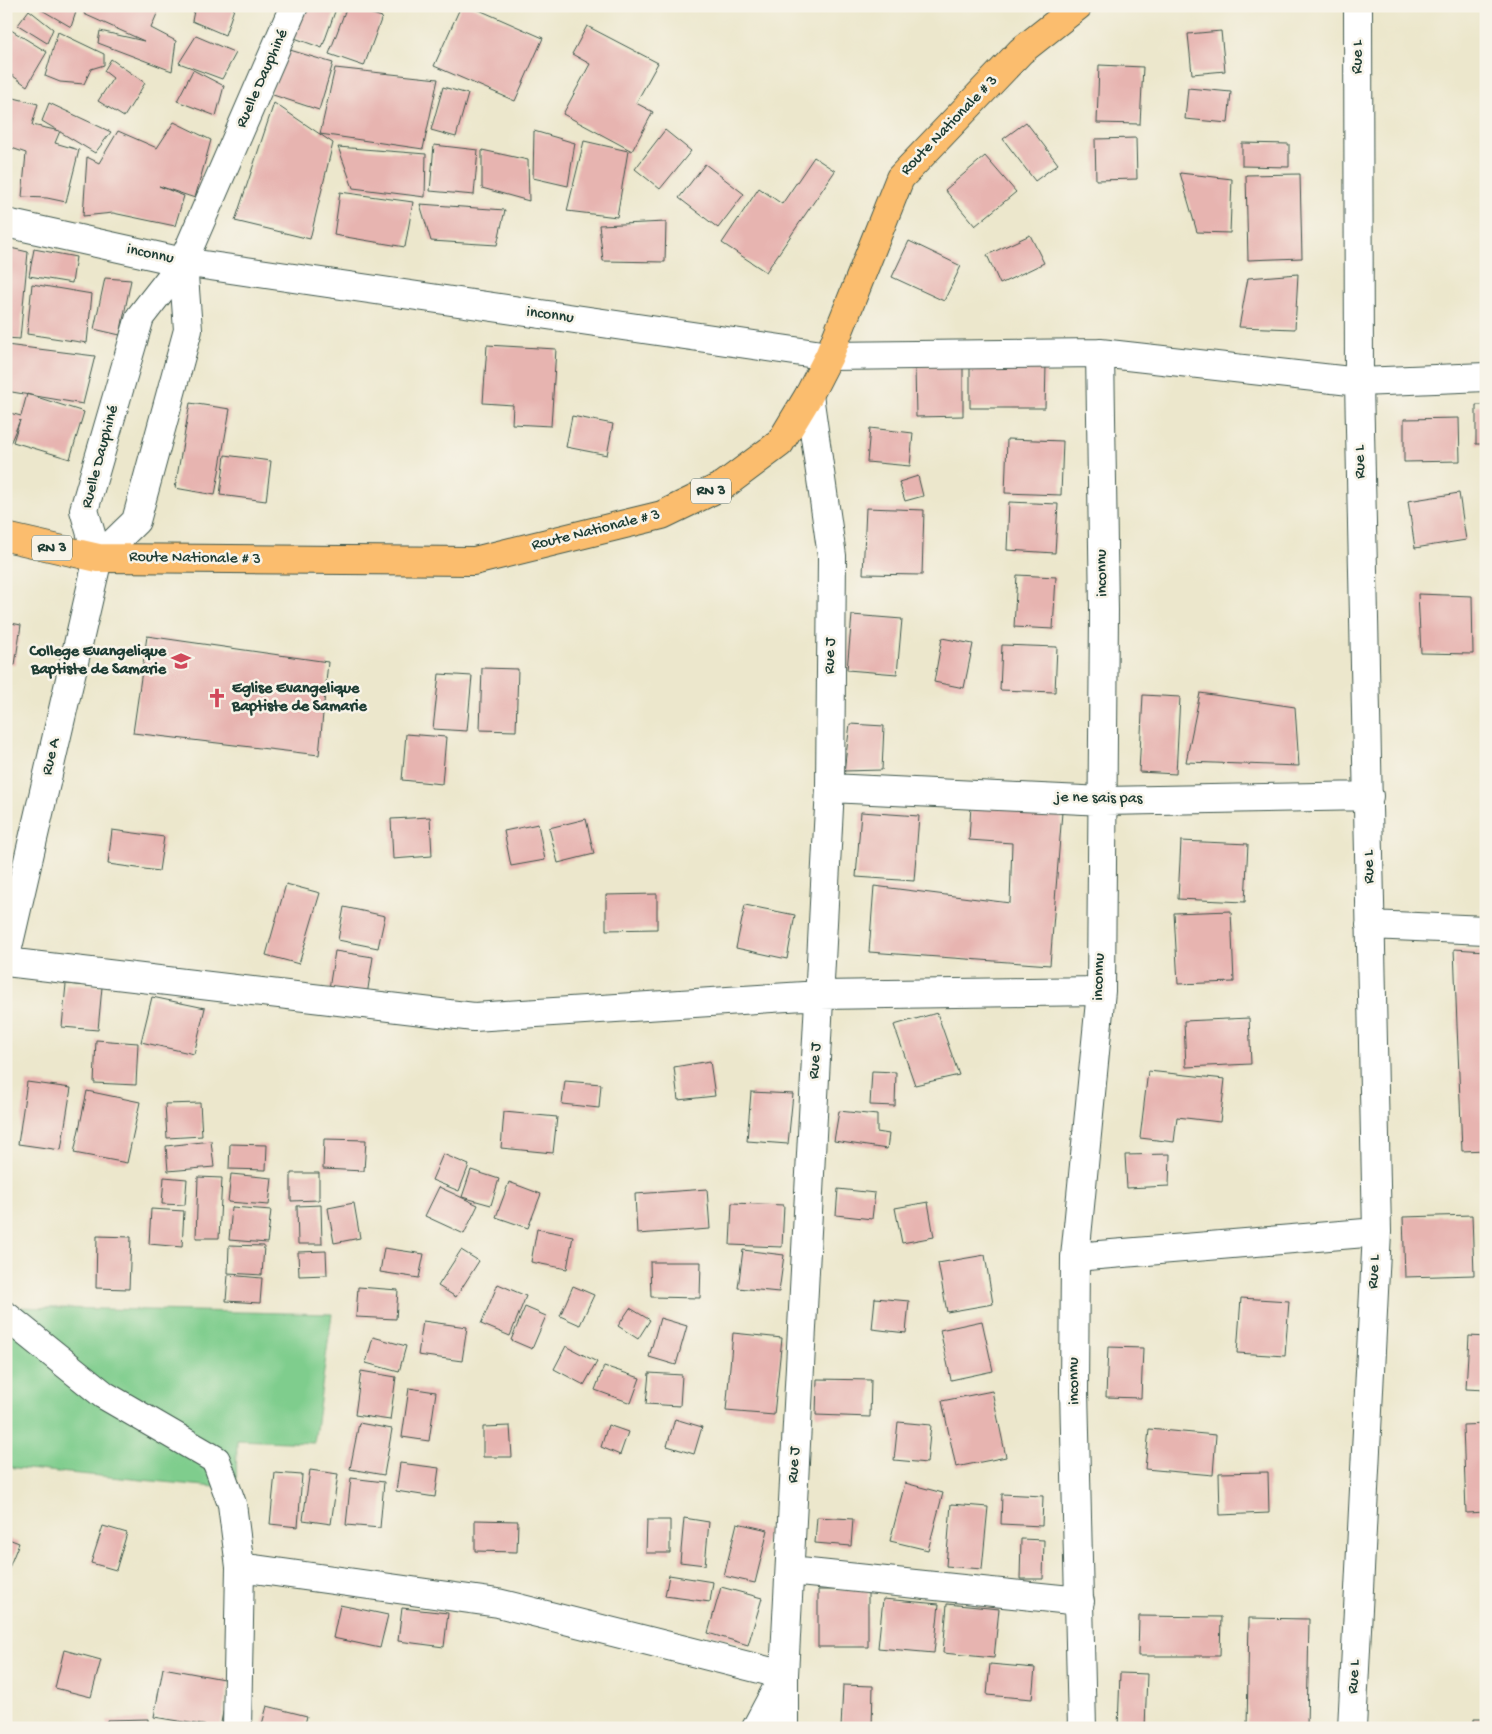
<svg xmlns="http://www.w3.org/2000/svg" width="1492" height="1734" font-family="'Gochi Hand',sans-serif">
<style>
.green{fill:#7fcd8d;stroke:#4f8560}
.building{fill:#e7b4b0}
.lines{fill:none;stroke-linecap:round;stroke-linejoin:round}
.minor-casing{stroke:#3e564b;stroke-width:30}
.major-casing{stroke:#3e564b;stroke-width:30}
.minor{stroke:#fff;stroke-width:28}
.major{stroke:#fbbd6e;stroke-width:28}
.labels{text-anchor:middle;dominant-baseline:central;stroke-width:5;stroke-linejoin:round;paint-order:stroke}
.shield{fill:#f7f3e8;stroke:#60746a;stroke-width:1}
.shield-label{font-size:15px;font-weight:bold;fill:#1f3d34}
.street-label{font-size:16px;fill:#1f3d34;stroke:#f7f3e8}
.poi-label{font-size:16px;font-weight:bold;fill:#1f3d34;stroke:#f7f3e8;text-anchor:end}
</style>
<rect width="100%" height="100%" fill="#f7f3e8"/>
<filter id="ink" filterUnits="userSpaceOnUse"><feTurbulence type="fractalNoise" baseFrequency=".02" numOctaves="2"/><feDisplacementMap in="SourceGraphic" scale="10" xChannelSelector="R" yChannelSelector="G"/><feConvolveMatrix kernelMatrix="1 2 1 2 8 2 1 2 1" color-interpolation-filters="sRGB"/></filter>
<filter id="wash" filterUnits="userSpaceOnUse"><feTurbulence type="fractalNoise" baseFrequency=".0096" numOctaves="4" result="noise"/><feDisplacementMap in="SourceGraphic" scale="20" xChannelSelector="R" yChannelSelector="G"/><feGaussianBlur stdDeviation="1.12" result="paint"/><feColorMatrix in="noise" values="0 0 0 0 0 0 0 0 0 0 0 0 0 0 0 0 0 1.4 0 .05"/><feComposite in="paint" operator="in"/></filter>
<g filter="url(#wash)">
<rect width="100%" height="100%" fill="#ece7cc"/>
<path class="green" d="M 14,1307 L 332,1314 L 314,1443 L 237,1440 L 236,1489 L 6,1467 L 6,1356 Z"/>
<g id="blocks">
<path class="building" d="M 42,6 L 78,6 L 71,27 L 40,9 Z
M 86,6 L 151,6 L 159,9 L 151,28 L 176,41 L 172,71 L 98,43 L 100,31 L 144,41 L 84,14 Z
M 195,6 L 235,6 L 225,35 L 192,21 Z
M 305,6 L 337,6 L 322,48 L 289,36 Z
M 347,6 L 382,17 L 364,66 L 329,54 Z
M 461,6 L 470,6 L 543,38 L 515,101 L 434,66 Z
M 29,10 L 53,29 L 47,43 L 18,25 Z
M 587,26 L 658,63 L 636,103 L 653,112 L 632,151 L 563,114 L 590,64 L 572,54 Z
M 6,27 L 47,52 L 27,86 L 6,71 Z
M 1221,31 L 1225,71 L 1192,74 L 1188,34 Z
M 58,32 L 104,54 L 104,65 L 91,69 L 84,84 L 60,82 L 45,76 Z
M 196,36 L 236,53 L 222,79 L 179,63 Z
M 290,50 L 333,63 L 319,110 L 270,94 Z
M 111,59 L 145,83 L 124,117 L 98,101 L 113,78 L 104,71 Z
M 1099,65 L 1143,67 L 1140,124 L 1097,123 Z
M 335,68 L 438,79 L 423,149 L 320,134 Z
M 193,70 L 224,86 L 216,116 L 177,101 Z
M 443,87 L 468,94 L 456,137 L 431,130 Z
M 1188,88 L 1231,92 L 1228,123 L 1185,119 Z
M 6,96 L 38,104 L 32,125 L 60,131 L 55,143 L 79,150 L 66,202 L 47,198 L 22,197 L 26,153 L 6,146 Z
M 49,103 L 111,132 L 95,153 L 42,121 Z
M 274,103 L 333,143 L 310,239 L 235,221 Z
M 174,122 L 211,140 L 195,198 L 159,186 L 184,196 L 175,226 L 113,213 L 83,216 L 87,157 L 99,163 L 118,131 L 157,148 Z
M 1026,122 L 1058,164 L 1035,181 L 1003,139 Z
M 665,130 L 691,151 L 660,189 L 635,169 Z
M 534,131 L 575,143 L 568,186 L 533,178 Z
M 1136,138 L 1137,179 L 1096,180 L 1095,139 Z
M 584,141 L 628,151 L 617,217 L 567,211 Z
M 1242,143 L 1289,144 L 1289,167 L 1242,166 Z
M 434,145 L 478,150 L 474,195 L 430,191 Z
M 338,147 L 426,154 L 425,197 L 353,188 Z
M 482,150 L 528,160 L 529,201 L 482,188 Z
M 985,156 L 1016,192 L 975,226 L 945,190 Z
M 814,157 L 835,171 L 766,272 L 722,243 L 759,188 L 782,204 Z
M 705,164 L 744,194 L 718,228 L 679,198 Z
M 1180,173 L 1232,179 L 1230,233 L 1197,232 Z
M 1300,174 L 1302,258 L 1248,260 L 1246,175 Z
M 340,192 L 413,202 L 405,247 L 334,235 Z
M 420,204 L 505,210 L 497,245 L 431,241 Z
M 666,222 L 665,262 L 603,261 L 599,225 Z
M 1030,235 L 1044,263 L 1000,284 L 987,255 Z
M 909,241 L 961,266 L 944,301 L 892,277 Z
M 6,247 L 28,252 L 20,339 L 6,338 Z
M 34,249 L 76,257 L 72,283 L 29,276 Z
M 1298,274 L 1295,329 L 1239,327 L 1248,278 Z
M 105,278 L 131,280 L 120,335 L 94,329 Z
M 32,284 L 92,294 L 87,343 L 27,334 Z
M 6,345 L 95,356 L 83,404 L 6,391 Z
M 487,345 L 556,349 L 551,426 L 512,424 L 513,405 L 483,403 Z
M 963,365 L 963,416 L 916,417 L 915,366 Z
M 970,365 L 1046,365 L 1045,408 L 970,408 Z
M 27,394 L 84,412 L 70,459 L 13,442 L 20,420 L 6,453 L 6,412 L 21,416 Z
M 190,403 L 230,409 L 215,495 L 175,488 Z
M 1476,405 L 1486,405 L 1486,444 L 1476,444 Z
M 572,416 L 613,424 L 607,455 L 566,447 Z
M 1459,418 L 1460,461 L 1404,462 L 1404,419 Z
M 870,428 L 913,433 L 910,466 L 867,462 Z
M 1007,439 L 1063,441 L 1061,495 L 1005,493 Z
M 225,455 L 271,461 L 266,501 L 220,495 Z
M 918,476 L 923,496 L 905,501 L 899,482 Z
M 1459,493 L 1466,540 L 1415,548 L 1408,501 Z
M 1009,502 L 1058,504 L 1055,553 L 1007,550 Z
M 866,508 L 924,510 L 922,575 L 863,574 Z
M 1017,575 L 1056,577 L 1053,629 L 1014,627 Z
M 1418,594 L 1472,596 L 1473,654 L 1421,653 Z
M 852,615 L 902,619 L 897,674 L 847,670 Z
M 6,622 L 21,625 L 15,665 L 6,664 Z
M 147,636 L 328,662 L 319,755 L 133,733 Z
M 942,638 L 973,644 L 964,688 L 934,682 Z
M 1002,645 L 1057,647 L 1055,692 L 1000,690 Z
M 482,668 L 518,669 L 516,731 L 480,730 Z
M 439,674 L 472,676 L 467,731 L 433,729 Z
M 1200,693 L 1295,707 L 1299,766 L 1186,762 Z
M 1143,695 L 1180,697 L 1176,774 L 1139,772 Z
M 850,724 L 884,726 L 882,770 L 844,771 Z
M 406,734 L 446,737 L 442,784 L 402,780 Z
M 971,805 L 1062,812 L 1050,965 L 869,952 L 874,886 L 1010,903 L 1012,843 L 969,840 Z
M 861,812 L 919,816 L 914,881 L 856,877 Z
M 430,817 L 432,856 L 393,859 L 391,819 Z
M 586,819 L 594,854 L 558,863 L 549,828 Z
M 538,824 L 545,860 L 511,866 L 504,831 Z
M 112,830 L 164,837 L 159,871 L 108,864 Z
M 1181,841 L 1248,844 L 1245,902 L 1178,899 Z
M 286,884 L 320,893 L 299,964 L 266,955 Z
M 657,894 L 657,929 L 606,930 L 606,895 Z
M 745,905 L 795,915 L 787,959 L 736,948 Z
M 344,907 L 385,916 L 378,948 L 338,940 Z
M 1231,911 L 1234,982 L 1178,984 L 1174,913 Z
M 1454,949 L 1486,951 L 1486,1150 L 1462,1151 Z
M 335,951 L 373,957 L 367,995 L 329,989 Z
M 66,984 L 102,987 L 98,1030 L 62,1027 Z
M 152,997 L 205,1008 L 194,1054 L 141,1042 Z
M 937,1013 L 959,1075 L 915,1085 L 894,1025 Z
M 1249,1018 L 1251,1064 L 1186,1067 L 1184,1021 Z
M 96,1040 L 138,1043 L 136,1085 L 94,1083 Z
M 710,1061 L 715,1096 L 678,1100 L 674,1067 Z
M 872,1071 L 896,1072 L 895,1106 L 870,1105 Z
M 1148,1071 L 1225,1079 L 1220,1122 L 1177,1117 L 1174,1142 L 1140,1138 Z
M 565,1081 L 601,1084 L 599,1108 L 562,1104 Z
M 27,1082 L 71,1088 L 61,1150 L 18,1144 Z
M 87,1091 L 140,1102 L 127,1163 L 74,1153 Z
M 751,1092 L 793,1094 L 788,1144 L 747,1141 Z
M 200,1103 L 202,1136 L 167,1138 L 165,1104 Z
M 839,1111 L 877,1115 L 877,1132 L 889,1134 L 887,1149 L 834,1141 Z
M 504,1112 L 557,1117 L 553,1153 L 501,1148 Z
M 324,1139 L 366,1140 L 364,1171 L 323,1169 Z
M 211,1141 L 214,1167 L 168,1171 L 166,1146 Z
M 230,1144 L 267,1145 L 266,1170 L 229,1169 Z
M 443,1154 L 469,1165 L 459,1191 L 432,1180 Z
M 1170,1154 L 1169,1186 L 1127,1188 L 1125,1155 Z
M 471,1170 L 499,1179 L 491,1205 L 462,1197 Z
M 291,1173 L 319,1173 L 319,1200 L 291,1201 Z
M 231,1174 L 272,1178 L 269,1205 L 228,1202 Z
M 164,1177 L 187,1179 L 185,1205 L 162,1204 Z
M 198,1177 L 222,1178 L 219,1238 L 196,1238 Z
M 509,1182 L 541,1194 L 528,1228 L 496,1217 Z
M 439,1187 L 478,1205 L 464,1234 L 425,1216 Z
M 707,1189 L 710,1229 L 637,1234 L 635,1194 Z
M 838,1189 L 875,1193 L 872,1219 L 836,1215 Z
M 928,1202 L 934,1237 L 902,1243 L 895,1208 Z
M 354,1203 L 360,1238 L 334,1243 L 328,1208 Z
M 732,1203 L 784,1205 L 782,1247 L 730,1245 Z
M 321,1205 L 322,1244 L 298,1244 L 297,1206 Z
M 232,1207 L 271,1210 L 267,1243 L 229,1240 Z
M 151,1209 L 184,1211 L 182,1247 L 149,1244 Z
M 1472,1215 L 1474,1275 L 1405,1277 L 1403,1217 Z
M 537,1229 L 573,1236 L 567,1269 L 531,1262 Z
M 97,1236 L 131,1237 L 129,1289 L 96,1288 Z
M 229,1245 L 264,1246 L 262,1275 L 228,1273 Z
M 384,1248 L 424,1254 L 419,1278 L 380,1272 Z
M 461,1250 L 479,1261 L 456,1297 L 438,1286 Z
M 743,1250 L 784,1255 L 779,1292 L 738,1288 Z
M 326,1251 L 327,1275 L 299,1276 L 298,1252 Z
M 985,1255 L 993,1304 L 947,1312 L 938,1263 Z
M 650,1262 L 701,1262 L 700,1298 L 651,1297 Z
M 228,1275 L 262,1278 L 260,1303 L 226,1301 Z
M 498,1284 L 526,1296 L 510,1336 L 481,1324 Z
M 573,1286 L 594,1295 L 580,1325 L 560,1316 Z
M 358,1287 L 398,1290 L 396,1319 L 356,1317 Z
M 875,1298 L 909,1301 L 906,1333 L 872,1329 Z
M 1241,1298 L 1289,1301 L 1285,1356 L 1237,1353 Z
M 525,1307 L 546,1316 L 532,1349 L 511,1340 Z
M 630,1308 L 650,1320 L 638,1339 L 618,1326 Z
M 660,1318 L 687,1326 L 676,1365 L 649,1357 Z
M 423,1321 L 467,1327 L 462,1361 L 418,1355 Z
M 982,1321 L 993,1371 L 951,1380 L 940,1330 Z
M 733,1333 L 782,1338 L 774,1415 L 726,1411 Z
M 1469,1336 L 1486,1337 L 1486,1390 L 1466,1389 Z
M 373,1337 L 406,1346 L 399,1372 L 366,1363 Z
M 566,1346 L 597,1362 L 584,1385 L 554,1369 Z
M 1108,1347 L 1143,1348 L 1141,1398 L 1106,1397 Z
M 604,1366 L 640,1378 L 631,1403 L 595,1390 Z
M 361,1371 L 396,1377 L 390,1420 L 355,1415 Z
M 649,1373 L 682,1375 L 680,1406 L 646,1404 Z
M 817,1379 L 871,1380 L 870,1417 L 816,1415 Z
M 409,1388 L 436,1392 L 429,1441 L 402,1437 Z
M 992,1391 L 1006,1457 L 956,1467 L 942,1401 Z
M 675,1419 L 702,1427 L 694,1454 L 667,1446 Z
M 898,1422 L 931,1425 L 927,1463 L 894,1460 Z
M 359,1423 L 392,1429 L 384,1475 L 350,1469 Z
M 1486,1424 L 1486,1512 L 1466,1513 L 1463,1425 Z
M 608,1425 L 628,1432 L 620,1455 L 601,1447 Z
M 510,1426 L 512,1457 L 483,1457 L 483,1427 Z
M 1149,1429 L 1216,1435 L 1213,1475 L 1145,1469 Z
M 400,1463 L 439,1468 L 435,1497 L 396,1491 Z
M 310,1470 L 338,1474 L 331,1524 L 303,1520 Z
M 1268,1472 L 1269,1513 L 1220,1515 L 1219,1473 Z
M 275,1473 L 302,1475 L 298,1527 L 270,1524 Z
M 351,1478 L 384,1482 L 380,1528 L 346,1525 Z
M 905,1483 L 943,1493 L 928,1550 L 890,1541 Z
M 1002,1494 L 1043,1496 L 1042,1526 L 1001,1524 Z
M 951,1504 L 988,1507 L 982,1569 L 946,1566 Z
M 817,1517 L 853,1519 L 851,1546 L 815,1543 Z
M 684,1518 L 709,1522 L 705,1565 L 680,1562 Z
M 475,1520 L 518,1521 L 517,1552 L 475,1551 Z
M 647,1520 L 670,1520 L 670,1553 L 646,1553 Z
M 737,1523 L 768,1530 L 755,1583 L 724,1576 Z
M 103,1526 L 127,1533 L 116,1570 L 91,1563 Z
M 6,1538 L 19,1543 L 6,1575 Z
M 1021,1539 L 1044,1540 L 1043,1579 L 1020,1579 Z
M 669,1575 L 713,1582 L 710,1602 L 665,1596 Z
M 721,1587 L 762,1598 L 748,1645 L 708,1633 Z
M 818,1590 L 868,1590 L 868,1647 L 818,1647 Z
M 883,1599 L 939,1604 L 934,1653 L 878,1648 Z
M 947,1604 L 999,1609 L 994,1658 L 943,1653 Z
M 340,1605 L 388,1615 L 380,1648 L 333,1638 Z
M 402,1608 L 448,1613 L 444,1647 L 398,1641 Z
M 1139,1616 L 1221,1617 L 1220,1656 L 1138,1656 Z
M 1249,1618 L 1309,1619 L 1307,1728 L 1247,1728 Z
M 64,1650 L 101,1660 L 91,1697 L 55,1688 Z
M 990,1664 L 1035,1668 L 1032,1699 L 987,1695 Z
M 163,1668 L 229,1680 L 220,1728 L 154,1717 Z
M 1120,1673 L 1147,1674 L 1145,1728 L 1118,1728 Z
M 843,1685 L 873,1686 L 872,1728 L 841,1728 Z
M 267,1706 L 307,1716 L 304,1728 L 261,1728 Z
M 148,1719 L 148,1728 L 107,1728 L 107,1720 Z
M 1474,1719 L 1486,1719 L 1486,1728 L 1474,1728 Z"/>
</g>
</g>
<g filter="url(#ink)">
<use href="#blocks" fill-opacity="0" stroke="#3e564b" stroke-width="1"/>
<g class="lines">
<defs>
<path id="minor" d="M 6,223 L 183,262 L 829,356 L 1100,353 L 1359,382 L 1486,377
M 98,558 L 136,521 L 188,330 L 183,262
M 830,788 L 1104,801 L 1369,796
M 1370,925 L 1486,930
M 6,956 L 98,558 L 84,510 L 140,317 L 183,262 L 294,6
M 6,962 L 474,1017 L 820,995 L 1101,991
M 1075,1257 L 1377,1232
M 6,1316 L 104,1395 L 216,1460 L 232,1504 L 240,1567 L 237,1728
M 240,1567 L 498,1603 L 784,1675 L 756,1728
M 790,1571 L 1080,1601
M 784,1728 L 784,1675 L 830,788 L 832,556 L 809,395
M 1082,1728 L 1074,1390 L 1075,1257 L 1101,991 L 1104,610 L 1100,353
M 1352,1728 L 1377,1232 L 1359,382 L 1358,6"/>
<path id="major" d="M 6,537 L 98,558 L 474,561 L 662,515 L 724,485 L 780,443 L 809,395 L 829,356 L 900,178 L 1021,51 L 1078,6"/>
</defs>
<use href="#minor" class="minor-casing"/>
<use href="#major" class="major-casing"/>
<use href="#minor" class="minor"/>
<use href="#major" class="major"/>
</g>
</g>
<defs>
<symbol id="school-bare" viewBox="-9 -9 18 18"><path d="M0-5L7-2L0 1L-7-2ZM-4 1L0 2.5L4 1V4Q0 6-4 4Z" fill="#d1495b" stroke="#f7f3e8" stroke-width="2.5" paint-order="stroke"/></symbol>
<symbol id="church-bare" viewBox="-9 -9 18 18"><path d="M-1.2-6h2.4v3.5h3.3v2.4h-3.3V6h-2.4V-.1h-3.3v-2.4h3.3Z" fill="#d1495b" stroke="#f7f3e8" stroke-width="2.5" paint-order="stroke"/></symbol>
</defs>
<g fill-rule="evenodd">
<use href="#school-bare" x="167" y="647" width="28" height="28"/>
<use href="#church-bare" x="203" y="684" width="28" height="28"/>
</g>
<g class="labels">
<g class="shield">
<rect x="691" y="478.5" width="40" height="25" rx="4"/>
<rect x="32" y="535.5" width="40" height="25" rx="4"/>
</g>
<g class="shield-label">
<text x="711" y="491">RN 3</text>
<text x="52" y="548">RN 3</text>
</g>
<g class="street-label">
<text transform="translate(1358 57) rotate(-90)">Rue L</text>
<text transform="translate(263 79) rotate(-66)">Ruelle Dauphiné</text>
<text transform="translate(950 126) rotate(-46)">Route Nationale # 3</text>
<text transform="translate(150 255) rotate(12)">inconnu</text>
<text transform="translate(550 316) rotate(8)">inconnu</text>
<text transform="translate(101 457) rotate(-75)">Ruelle Dauphiné</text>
<text transform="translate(1361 462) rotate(-91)">Rue L</text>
<text transform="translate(596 531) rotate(-14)">Route Nationale # 3</text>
<text transform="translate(195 559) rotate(1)">Route Nationale # 3</text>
<text transform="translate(1103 573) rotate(-91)">inconnu</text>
<text transform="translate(831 656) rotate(-89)">Rue J</text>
<text transform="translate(52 757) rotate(-77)">Rue A</text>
<text transform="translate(1099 799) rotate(1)">je ne sais pas</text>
<text transform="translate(1370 867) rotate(-91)">Rue L</text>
<text transform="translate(1100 977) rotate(-88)">inconnu</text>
<text transform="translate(816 1061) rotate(-87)">Rue J</text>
<text transform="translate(1375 1272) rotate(-87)">Rue L</text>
<text transform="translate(1075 1381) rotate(-91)">inconnu</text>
<text transform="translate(795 1465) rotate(-87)">Rue J</text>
<text transform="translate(1355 1677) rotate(-87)">Rue L</text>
</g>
<g class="poi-label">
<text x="166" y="652">College Evangelique<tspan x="166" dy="18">Baptiste de Samarie</tspan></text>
<text x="232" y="689" text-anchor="start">Eglise Evangelique<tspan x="232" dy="18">Baptiste de Samarie</tspan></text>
</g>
</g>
<rect width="1492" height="1734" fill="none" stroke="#f7f3e8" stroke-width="25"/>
</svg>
